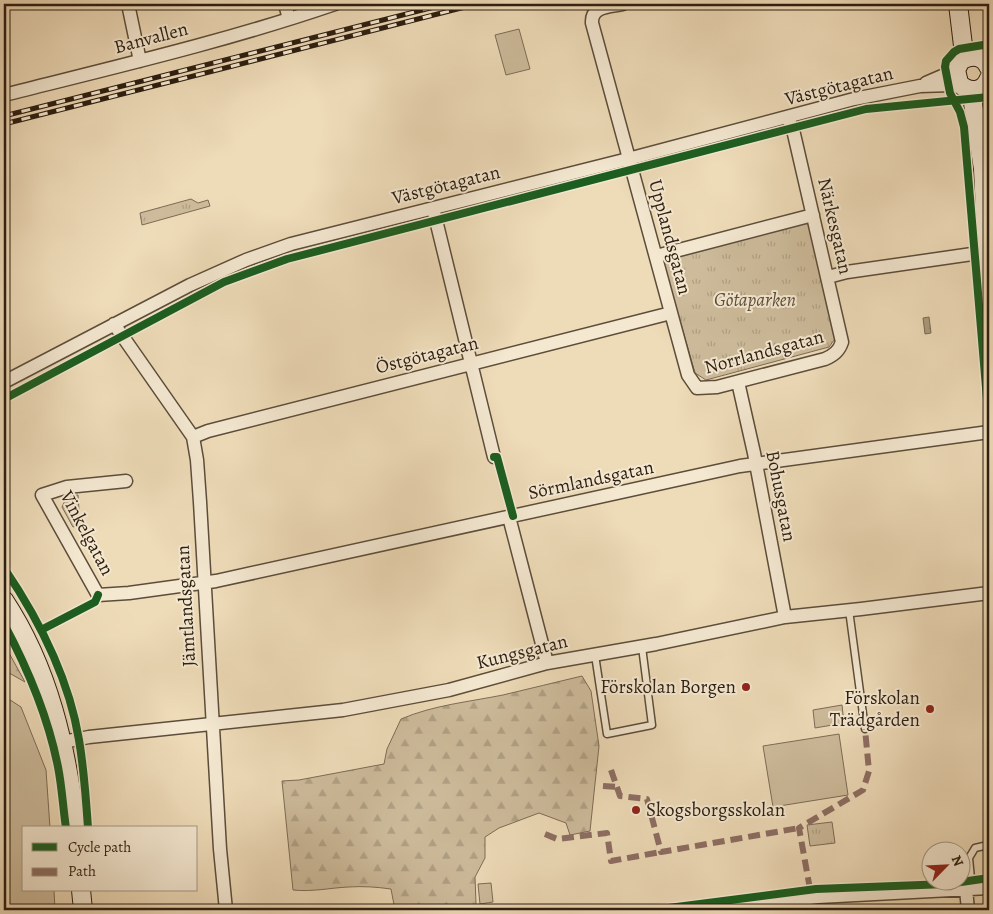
<svg xmlns="http://www.w3.org/2000/svg" width="993" height="914" font-family="Alegreya,serif">
<style>
.grass{fill:url(#grass-tufts);stroke:#7c6c56}
.forest{fill:url(#forest-firs);stroke:#7c6c56}
.pitch{fill:#cdbb9b;stroke:#7c6c56}
.water{fill:url(#water-ripples);stroke:#796953}
.lines{fill:none;stroke-linecap:round;stroke-linejoin:round}
.lane-casing{stroke:#5c4d3a;stroke-width:9}
.street-casing{stroke:#5c4d3a;stroke-width:15}
.secondary-casing{stroke:#2c1e10;stroke-width:20}
.lane{stroke:#f4e8d1;stroke-width:6}
.street{stroke:#f4e8d1;stroke-width:12}
.secondary{stroke:#f4e8d1;stroke-width:18}
.rail-casing{stroke:#2c1e10;stroke-width:5}
.rail{stroke:#f4e8d1;stroke-width:3;stroke-dasharray:9;stroke-linecap:butt}
.quiet{stroke:#8d6e63;stroke-width:6;stroke-dasharray:12 6;stroke-linecap:butt}
.cycleway-casing{stroke:#f4e8d1;stroke-width:11}
.cycleway{stroke:#1b5e20;stroke-width:8}
.poi-dot{fill:#8f2418;stroke:#f4e8d1;stroke-width:2}
.labels{text-anchor:middle;dominant-baseline:central;stroke-width:4;stroke-linejoin:round;paint-order:stroke}
.street-label{font-size:19px;fill:#2c1e10;stroke:#f4e8d1}
.park-label{font-size:19px;font-style:italic;fill:#5c4d3a;stroke:#f4e8d1}
.poi-label{font-size:19px;fill:#2c1e10;stroke:#f4e8d1;text-anchor:end}
</style>
<defs>
<pattern id="grass-tufts" width="24" height="20" patternUnits="userSpaceOnUse" patternTransform="scale(1.25)"><rect width="24" height="20" fill="#cdbb9b"/><path d="M3 7l-1-3M5 7V3M7 7l1-3M15 17l-1-3M17 17v-4M19 17l1-3" fill="none" stroke="#b0a084"/></pattern>
<pattern id="forest-firs" width="22" height="20" patternUnits="userSpaceOnUse" patternTransform="scale(1.25)"><rect width="22" height="20" fill="#cdbb9b"/><path d="M5 1l3.5 6h-7zM16 11l3.5 6h-7z" fill="#b0a084"/></pattern>
<pattern id="water-ripples" width="26" height="14" patternUnits="userSpaceOnUse" patternTransform="scale(1.25)"><rect width="26" height="14" fill="#ac9b7f"/><path d="M2 4q2-2 4 0t4 0M15 11q2-2 4 0t4 0" fill="none" stroke="#8c7e67"/></pattern>
</defs>
<rect width="100%" height="100%" fill="#eedbb8"/>
<filter id="stains"><feTurbulence type="fractalNoise" baseFrequency=".004" numOctaves="4"/><feColorMatrix values="0 0 0 0 .2 0 0 0 0 .09 0 0 0 0 .02 0 0 0 .5 -.17"/></filter>
<radialGradient id="worn" r=".72"><stop offset=".6" stop-color="#630" stop-opacity="0"/><stop offset="1" stop-color="#630" stop-opacity=".3"/></radialGradient>
<path class="grass" d="M 191,199 L 198,203 L 208,200 L 210,206 L 142,225 L 140,213 Z
M 811,219 L 837,336 L 829,347 L 706,380 L 695,373 L 664,265 L 668,256 Z
M 78,495 L 80,525 L 73,527 L 62,507 L 67,496 Z
M 832,822 L 835,843 L 810,846 L 807,825 Z"/>
<path class="forest" d="M 4,644 L 25,682 L 4,670 Z
M 582,676 L 591,691 L 599,746 L 590,831 L 570,835 L 566,823 L 539,813 L 499,828 L 485,837 L 485,858 L 475,877 L 476,904 L 471,910 L 395,910 L 391,889 C 377,887 363,886 348,887 C 329,888 313,892 293,890 L 282,781 L 299,780 L 384,764 L 387,749 L 401,719 C 434,705 468,702 503,695 C 529,689 556,682 582,676 Z"/>
<path class="pitch" d="M 519,29 L 530,69 L 506,75 L 495,35 Z
M 4,696 L 21,707 L 46,770 L 50,828 L 24,828 L 24,890 L 54,890 L 55,910 L 4,910 Z
M 842,705 L 844,723 L 815,728 L 813,710 Z
M 839,734 L 848,795 L 773,807 L 763,746 Z
M 491,883 L 493,902 L 480,904 L 478,884 Z"/>
<path class="water" d="M 929,317 L 931,333 L 925,334 L 923,318 Z"/>
<g class="lines">
<defs>
<path id="lane" d="M 849,610 L 865,729
M 595,655 L 607,734 L 652,725 L 642,647
M 972,889 L 969,858 L 975,848 L 988,845 L 989,847"/>
<path id="street" d="M 128,4 L 140,61
M 285,4 L 289,19
M 623,4 C 609,7 591,6 592,23 L 688,375 L 697,388 L 717,387 L 825,359 C 834,355 839,351 842,342 L 794,134 L 788,117
M 926,83 L 956,70
M 4,95 C 115,67 227,41 335,4
M 433,208 L 494,457
M 656,256 L 813,215
M 828,277 L 847,272 L 986,252
M 114,324 L 193,437 L 197,460 L 200,502 L 220,849 L 226,910
M 4,382 L 190,285 L 246,260 L 291,244 L 628,159 L 854,99 L 920,86 L 952,85 L 962,86
M 738,382 L 754,453 L 785,617
M 193,437 L 208,431 L 671,313
M 126,481 L 67,487 L 42,495 L 98,595 L 129,593 L 216,581 L 740,466 L 989,432
M 509,517 L 547,663
M 63,742 L 89,737 L 343,710 L 449,690 L 547,663 L 656,644 L 785,617 L 861,609 L 989,593
M 966,889 L 968,910
M 706,910 L 818,897 L 989,888"/>
<path id="secondary" d="M 958,4 L 964,54 L 956,70 L 959,83 C 969,94 984,92 989,78
M 962,60 C 973,54 984,56 989,68
M 971,90 L 983,169 L 989,293
M 4,600 C 49,668 67,748 76,828
M 81,890 L 83,910"/>
</defs>
<use href="#lane" class="lane-casing"/>
<use href="#street" class="street-casing"/>
<use href="#secondary" class="secondary-casing"/>
<use href="#lane" class="lane"/>
<use href="#street" class="street"/>
<use href="#secondary" class="secondary"/>
<defs>
<path id="rail" d="M 4,116 L 446,4
M 4,124 L 477,4"/>
</defs>
<use href="#rail" class="rail-casing"/>
<use href="#rail" class="rail"/>
<path class="quiet" d="M 611,770 L 620,796 L 647,799 L 661,852 L 799,828
M 603,786 L 617,787
M 545,834 L 557,839 L 607,833 L 611,861 L 661,852
M 810,889 L 799,828 L 863,790 L 869,771 L 865,729"/>
<defs>
<path id="cycleway" d="M 989,44 L 959,49 L 954,52 L 946,61 L 945,67 L 950,93 L 960,112 L 964,127 L 989,423
M 4,399 L 224,282 L 287,259 L 866,109 L 989,97
M 494,457 L 497,457 L 513,516
M 4,568 C 38,618 69,679 79,740 C 84,769 86,798 88,828
M 4,624 C 28,669 48,716 58,767 C 62,787 63,808 66,828
M 41,630 L 95,602 L 98,595
M 653,910 L 816,889 L 947,884 L 989,878"/>
</defs>
<use href="#cycleway" class="cycleway-casing"/>
<use href="#cycleway" class="cycleway"/>
</g>
<g class="poi-dot">
<circle cx="746" cy="687" r="5"/>
<circle cx="930" cy="709" r="5"/>
<circle cx="636" cy="810" r="5"/>
</g>
<g class="labels">
<g class="street-label">
<text transform="translate(151 38) rotate(-15)">Banvallen</text>
<text transform="translate(839 86) rotate(-14)">Västgötagatan</text>
<text transform="translate(446 185) rotate(-14)">Västgötagatan</text>
<text transform="translate(835 226) rotate(77)">Närkesgatan</text>
<text transform="translate(670 237) rotate(75)">Upplandsgatan</text>
<text transform="translate(764 352) rotate(-15)">Norrlandsgatan</text>
<text transform="translate(427 355) rotate(-14)">Östgötagatan</text>
<text transform="translate(591 480) rotate(-12)">Sörmlandsgatan</text>
<text transform="translate(781 496) rotate(79)">Bohusgatan</text>
<text transform="translate(87 533) rotate(62)">Vinkelgatan</text>
<text transform="translate(186 606) rotate(-93)">Jämtlandsgatan</text>
<text transform="translate(522 652) rotate(-14)">Kungsgatan</text>
</g>
<g class="park-label">
<text x="755" y="300">Götaparken</text>
</g>
<g class="poi-label">
<text x="736" y="687">Förskolan Borgen</text>
<text x="920" y="698">Förskolan<tspan x="920" dy="22">Trädgården</tspan></text>
<text x="646" y="810" text-anchor="start">Skogsborgsskolan</text>
</g>
</g>
<rect width="993" height="914" fill="none" stroke="#eedbb8" stroke-width="20"/>
<rect x="5" y="5" width="983" height="904" fill="none" stroke="#2c1e10" stroke-width="2.5"/>
<rect x="10" y="10" width="973" height="894" fill="none" stroke="#2c1e10"/>
<rect x="22" y="826" width="175" height="65" fill="#f4e8d1" stroke="#a49784"/>
<rect x="32" y="843" width="25" height="8" fill="#1b5e20" stroke="#a49784"/>
<text x="68" y="852" font-size="15" fill="#2c1e10">Cycle path</text>
<rect x="32" y="868" width="25" height="8" fill="#8d6e63" stroke="#a49784"/>
<text x="68" y="876" font-size="15" fill="#2c1e10">Path</text>
<g transform="translate(946 866) rotate(66)"><circle r="24" fill="#f4e8d1" stroke="#a49784"/>
<path d="M0-4L9 19L0 12L-9 19Z" fill="#8f2418"/>
<text y="-8" font-size="14" font-weight="bold" text-anchor="middle" fill="#2c1e10">N</text>
</g>
<rect width="100%" height="100%" filter="url(#stains)"/>
<rect width="100%" height="100%" fill="url(#worn)"/>
</svg>
